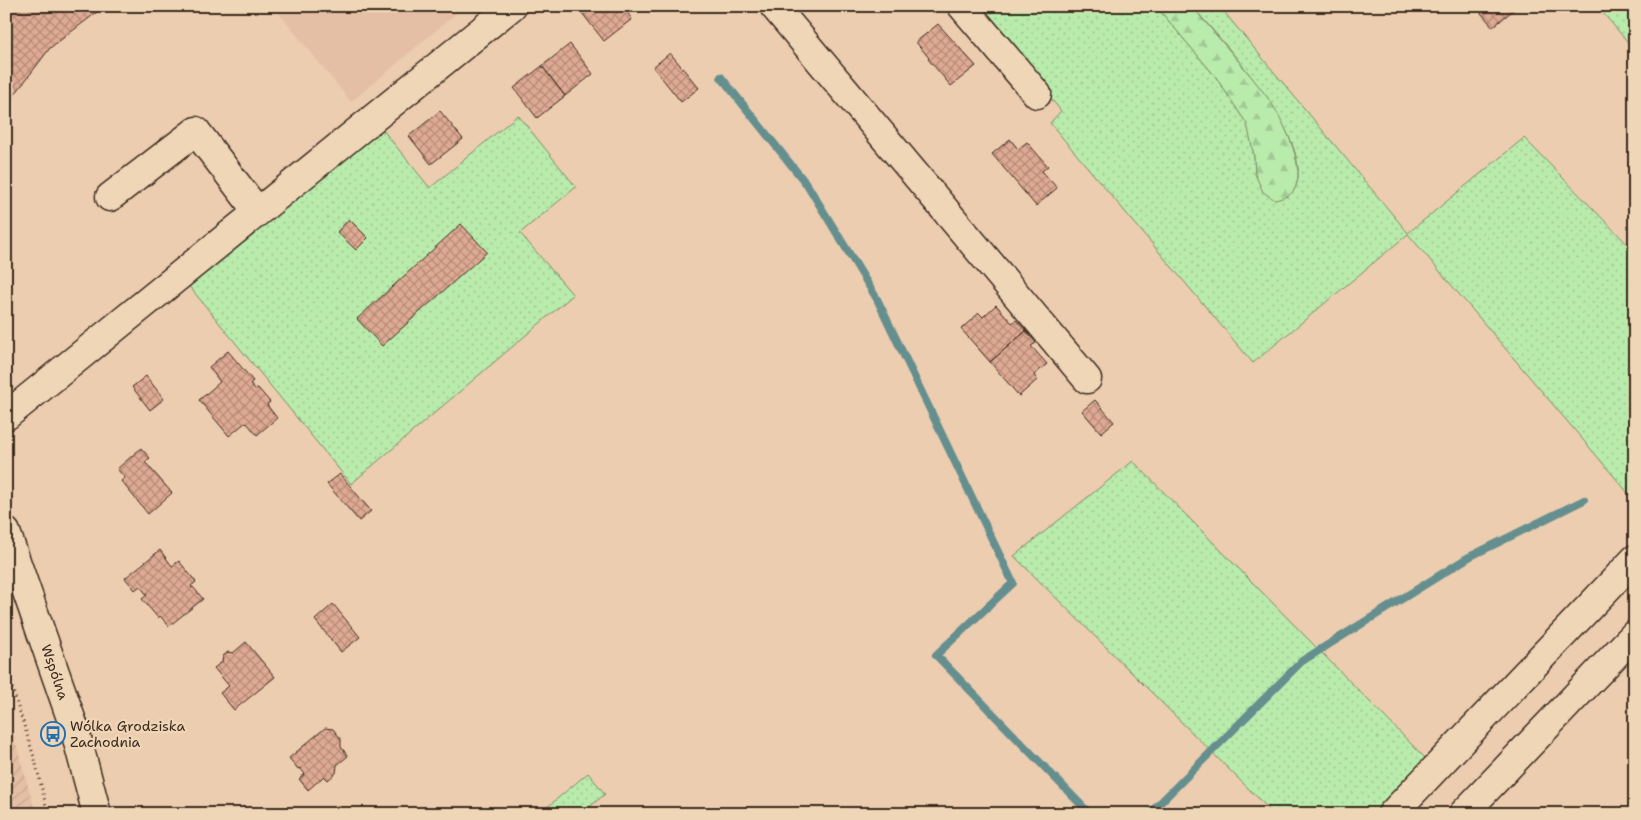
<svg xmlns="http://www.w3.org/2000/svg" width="1641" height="820" font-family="'Shantell Sans',sans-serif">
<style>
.built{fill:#e5bfa5}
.industrial{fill:url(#industrial-furrows)}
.grass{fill:url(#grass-dots);stroke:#7a8a65}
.forest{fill:url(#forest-firs);stroke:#7a8a65}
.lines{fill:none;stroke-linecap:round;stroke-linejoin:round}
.stream{stroke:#658f8e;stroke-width:8}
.building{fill:url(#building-cross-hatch);stroke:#3b2a1e}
.minor-casing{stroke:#3b2a1e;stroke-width:31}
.major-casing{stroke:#3b2a1e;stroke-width:31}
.path{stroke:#3b2a1e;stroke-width:3;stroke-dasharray:1 4;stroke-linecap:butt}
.minor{stroke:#efd6b7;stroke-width:28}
.major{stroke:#efd6b7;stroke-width:28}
.labels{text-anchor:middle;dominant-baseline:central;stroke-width:4.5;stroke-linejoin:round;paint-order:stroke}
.street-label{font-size:14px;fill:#3b2a1e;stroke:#efd6b7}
.poi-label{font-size:14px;fill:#3b2a1e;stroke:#efd6b7;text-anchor:start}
</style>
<defs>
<pattern id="industrial-furrows" width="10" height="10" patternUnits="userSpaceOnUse" patternTransform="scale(1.25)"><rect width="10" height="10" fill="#e5bfa5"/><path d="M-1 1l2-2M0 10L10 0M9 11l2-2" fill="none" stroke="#c5a48e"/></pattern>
<pattern id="grass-dots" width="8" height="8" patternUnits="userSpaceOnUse" patternTransform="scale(1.25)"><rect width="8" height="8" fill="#b9ebac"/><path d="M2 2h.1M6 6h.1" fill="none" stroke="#a0ca94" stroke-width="1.8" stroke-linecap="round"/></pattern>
<pattern id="forest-firs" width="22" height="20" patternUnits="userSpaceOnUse" patternTransform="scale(1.25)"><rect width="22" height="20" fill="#b9ebac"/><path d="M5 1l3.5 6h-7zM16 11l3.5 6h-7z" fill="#a0ca94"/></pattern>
<pattern id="building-cross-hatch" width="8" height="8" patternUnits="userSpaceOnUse" patternTransform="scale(1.25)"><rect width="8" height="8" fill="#dfaa94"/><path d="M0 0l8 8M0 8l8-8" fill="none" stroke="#b68b78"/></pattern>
</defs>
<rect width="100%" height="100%" fill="#eccdb0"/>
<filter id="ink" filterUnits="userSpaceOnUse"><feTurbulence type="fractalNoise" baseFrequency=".02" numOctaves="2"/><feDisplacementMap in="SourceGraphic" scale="10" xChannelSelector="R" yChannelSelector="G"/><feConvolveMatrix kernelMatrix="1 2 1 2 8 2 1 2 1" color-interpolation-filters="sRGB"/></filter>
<g filter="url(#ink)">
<path class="built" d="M 273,6 L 465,6 L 351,102 Z"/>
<path class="industrial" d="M 6,709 L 36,814 L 6,814 Z"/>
<path class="grass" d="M 977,6 L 1156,6 L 1215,76 L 1248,124 L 1254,156 L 1255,174 L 1293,192 C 1322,145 1221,41 1192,6 L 1219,6 L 1408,233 L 1524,138 L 1635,252 L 1635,501 L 1408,234 L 1253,363 L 1050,123 L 1061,111 Z
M 1597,6 L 1635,6 L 1635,45 L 1632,47 Z
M 518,115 L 576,187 L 520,233 L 573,295 L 351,484 L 189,286 L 382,129 L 430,188 Z
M 1133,461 L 1427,760 L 1376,814 L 1274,814 L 1014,556 Z
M 588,773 L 605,794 L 581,814 L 539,814 Z"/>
<path class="forest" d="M 1156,6 L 1192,6 C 1217,37 1246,68 1270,101 C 1282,118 1305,165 1296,186 C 1293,195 1284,198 1275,200 L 1263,192 L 1255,174 L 1254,156 L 1247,124 L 1215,76 Z"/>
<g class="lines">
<path class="stream" d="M 721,77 L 808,186 L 877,299 L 1013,583 L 936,655 L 1090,814
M 1149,814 L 1302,661 L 1469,557 L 1584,500"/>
</g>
<path class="building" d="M 6,6 L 105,6 L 50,48 L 6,106 Z
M 591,6 L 622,6 L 632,19 L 604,41 L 582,13 Z
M 1475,6 L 1518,6 L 1493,27 Z
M 938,24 L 976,66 L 951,86 L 928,59 L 929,58 L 916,42 Z
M 570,44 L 593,74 L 565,96 L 542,66 Z
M 670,53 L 699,88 L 681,102 L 653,67 Z
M 542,66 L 565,96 L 537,118 L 514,88 Z
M 440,111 L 463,139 L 431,164 L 409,136 Z
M 1010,139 L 1018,149 L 1027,142 L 1046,164 L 1048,166 L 1042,171 L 1057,188 L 1036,206 L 992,154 Z
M 349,219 L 368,238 L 356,250 L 337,232 Z
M 461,224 L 487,252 L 382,346 L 357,319 Z
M 996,305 L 1012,323 L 1016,320 L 1026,331 L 990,362 L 961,329 L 979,313 L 983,317 Z
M 1026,331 L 1036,343 L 1031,346 L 1047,364 L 1034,375 L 1037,380 L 1019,396 L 990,362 Z
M 228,351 L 253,381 L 250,384 L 255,390 L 258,388 L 270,402 L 267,405 L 277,418 L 257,435 L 246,422 L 229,436 L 199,400 L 220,382 L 209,367 Z
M 146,376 L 164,399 L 150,410 L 132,387 Z
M 1095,400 L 1114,422 L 1101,433 L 1082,411 Z
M 141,448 L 150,458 L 145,462 L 172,493 L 148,514 L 121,481 L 125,478 L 117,469 Z
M 340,474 L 371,511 L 359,521 L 327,484 Z
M 160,550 L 172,566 L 179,561 L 196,582 L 191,586 L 192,588 L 193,587 L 203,599 L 169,626 L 160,616 L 158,618 L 142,599 L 147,595 L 140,586 L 135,590 L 125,578 Z
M 333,604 L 360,637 L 341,652 L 315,620 Z
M 246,642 L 275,677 L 234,710 L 220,693 L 229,686 L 214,668 L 222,662 L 223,656 L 228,652 L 233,653 Z
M 325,728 L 333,729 L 341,739 L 341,747 L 348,756 L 337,765 L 336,773 L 328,780 L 324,776 L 308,790 L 299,779 L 305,774 L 300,768 L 298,769 L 289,758 Z"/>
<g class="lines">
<defs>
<path id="minor" d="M 774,6 L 1087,379
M 962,6 L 1037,94
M 110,197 L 196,131 L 257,211
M 6,416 L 512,6
M 6,532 L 74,727 L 97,814
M 1392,814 L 1635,559"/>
<path id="major" d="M 1463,814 L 1635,634"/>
</defs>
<use href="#minor" class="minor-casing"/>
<use href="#major" class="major-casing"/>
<path class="path" d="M 6,669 L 35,760 L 48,814"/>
<use href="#minor" class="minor"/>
<use href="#major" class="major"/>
</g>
</g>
<defs>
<symbol id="bus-ring" viewBox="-11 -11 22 22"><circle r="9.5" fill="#efd6b7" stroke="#1f6fb2" stroke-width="1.5"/><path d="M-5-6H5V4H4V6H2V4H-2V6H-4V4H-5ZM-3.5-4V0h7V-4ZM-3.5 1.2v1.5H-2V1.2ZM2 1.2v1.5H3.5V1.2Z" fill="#1f6fb2"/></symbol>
</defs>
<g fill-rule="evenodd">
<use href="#bus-ring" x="39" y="720" width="28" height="28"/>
</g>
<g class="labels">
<g class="street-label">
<text transform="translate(55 672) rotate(71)">Wspólna</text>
</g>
<g class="poi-label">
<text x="70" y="726">Wólka Grodziska<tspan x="70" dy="16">Zachodnia</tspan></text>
</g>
</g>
<rect width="1641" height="820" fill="none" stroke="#efd6b7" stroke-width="25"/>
<rect x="12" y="12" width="1616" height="795" fill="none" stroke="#3b2a1e" stroke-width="2" filter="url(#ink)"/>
</svg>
